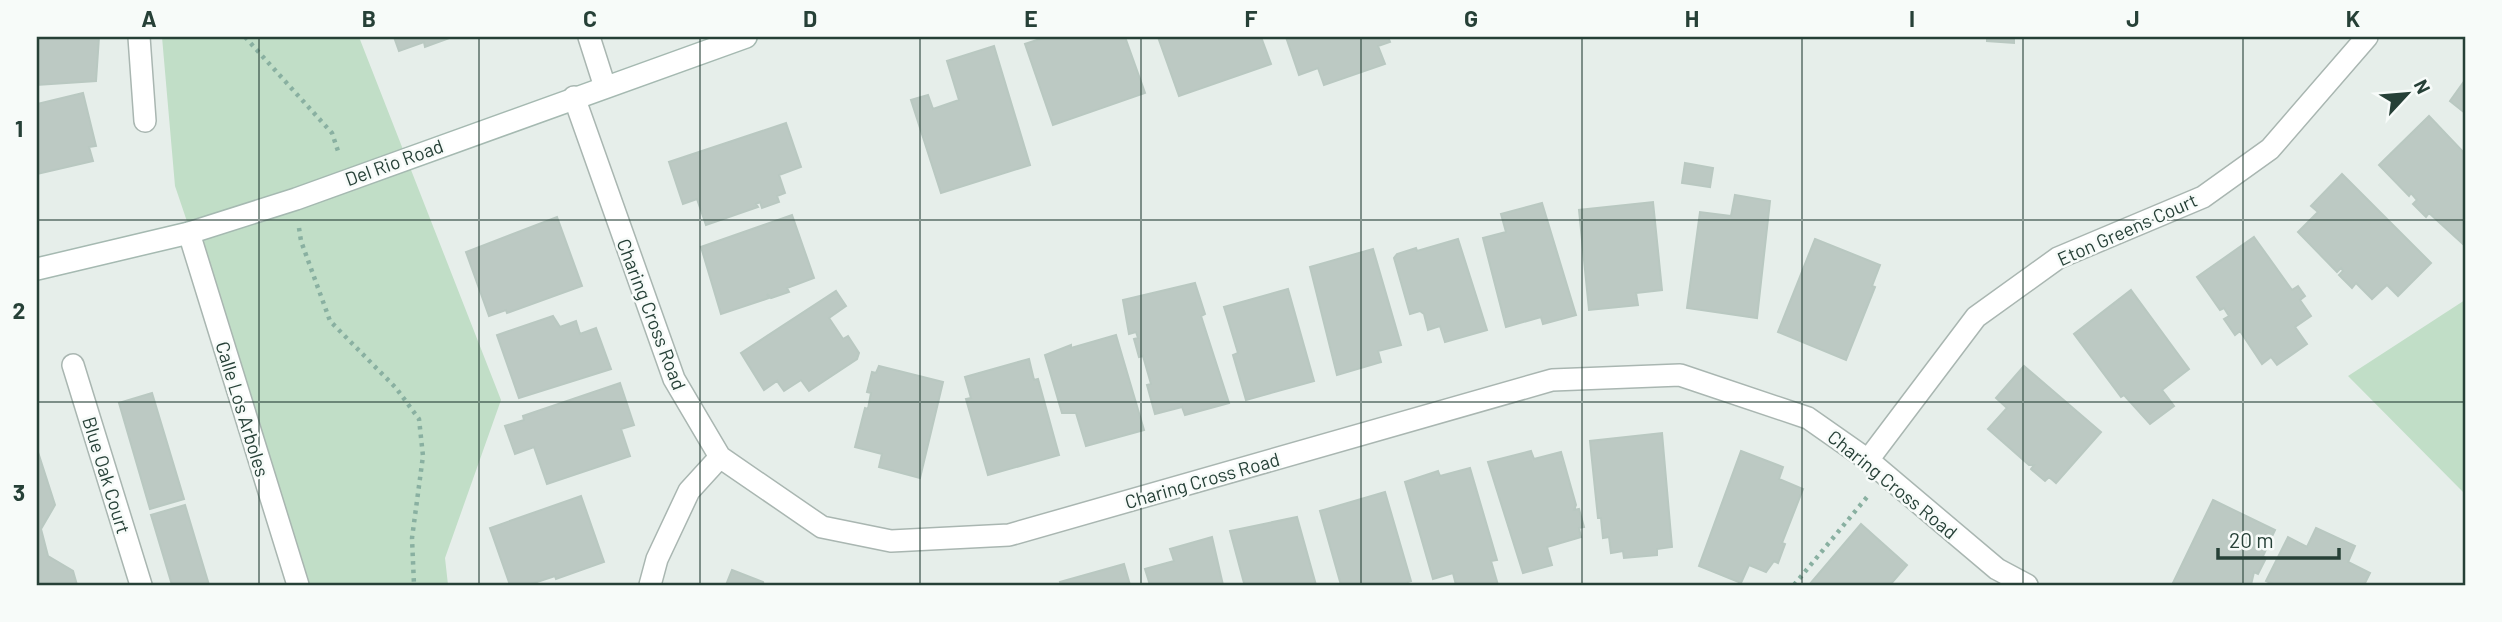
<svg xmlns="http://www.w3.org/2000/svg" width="2502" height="622" font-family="Barlow,sans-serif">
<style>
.green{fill:#c1dec7}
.building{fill:#bcc9c3;stroke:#b9c8c1;stroke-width:2}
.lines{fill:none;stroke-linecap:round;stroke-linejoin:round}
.minor-casing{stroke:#a9b6b1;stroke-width:24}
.tertiary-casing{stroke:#a9b6b1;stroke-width:24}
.secondary-casing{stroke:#a5b9b1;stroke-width:24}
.path{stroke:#89b0a1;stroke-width:4.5;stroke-dasharray:3.5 5;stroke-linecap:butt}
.minor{stroke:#fff;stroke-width:21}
.tertiary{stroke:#fff;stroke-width:21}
.secondary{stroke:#fff;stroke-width:21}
.grid{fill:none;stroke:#264037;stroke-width:2;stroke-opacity:0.55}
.labels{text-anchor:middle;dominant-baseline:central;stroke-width:5;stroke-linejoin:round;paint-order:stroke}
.street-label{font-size:19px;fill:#264037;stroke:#f7fbf9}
.neatline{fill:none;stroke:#264037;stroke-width:2.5}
.grid-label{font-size:23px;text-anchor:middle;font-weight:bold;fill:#264037}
</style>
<rect width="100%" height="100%" fill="#e6eeea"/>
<path class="green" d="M 162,37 L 359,37 L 501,400 L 445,558 L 448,585 L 310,585 L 175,186 Z
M 2465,300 L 2465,494 L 2348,376 Z"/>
<path class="building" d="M 37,37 L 99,37 L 96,81 L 37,85 Z
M 394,37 L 452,37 L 425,47 L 424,42 L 399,51 Z
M 1046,37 L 1125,37 L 1145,93 L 1053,125 L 1025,44 Z
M 1158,37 L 1261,37 L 1271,64 L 1179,96 Z
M 1286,37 L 1388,37 L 1390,42 L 1378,46 L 1385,64 L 1324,85 L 1318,68 L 1299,75 Z
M 1987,37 L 2014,37 L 2014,43 L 1987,41 Z
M 994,46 L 1030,165 L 941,193 L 911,100 L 928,95 L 933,109 L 959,100 L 947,61 Z
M 2465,80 L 2465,113 L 2450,101 Z
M 83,93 L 96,146 L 89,147 L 93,161 L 37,174 L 37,104 Z
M 2429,116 L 2465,154 L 2463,244 L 2429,213 L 2426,217 L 2413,204 L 2417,200 L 2411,193 L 2409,196 L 2379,165 Z
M 786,123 L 801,167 L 779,175 L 785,193 L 777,196 L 779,202 L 762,208 L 760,202 L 756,204 L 758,207 L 706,225 L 697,199 L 683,204 L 669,162 Z
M 1685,163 L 1713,168 L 1710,187 L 1682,183 Z
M 2342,174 L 2431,263 L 2398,296 L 2387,285 L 2372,299 L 2356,283 L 2352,288 L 2339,275 L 2343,271 L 2341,268 L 2337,272 L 2298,232 L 2318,212 L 2311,206 Z
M 1735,195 L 1770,201 L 1757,318 L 1687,308 L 1700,212 L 1731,216 Z
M 1653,202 L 1662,290 L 1636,293 L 1638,305 L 1589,310 L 1579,210 Z
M 1542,203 L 1576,315 L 1543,324 L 1541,317 L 1506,327 L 1483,238 L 1506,232 L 1501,214 Z
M 792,215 L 814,278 L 787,288 L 789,292 L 771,298 L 767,294 L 769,298 L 721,314 L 701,247 Z
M 557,217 L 582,286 L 507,313 L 506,310 L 489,316 L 466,252 Z
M 2254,237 L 2292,290 L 2298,286 L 2305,296 L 2300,300 L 2311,316 L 2295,327 L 2307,344 L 2277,365 L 2271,357 L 2262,364 L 2240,331 L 2235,335 L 2224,319 L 2229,316 L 2224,308 L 2220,310 L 2197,277 Z
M 1458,239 L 1487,330 L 1445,342 L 1440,326 L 1428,330 L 1424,314 L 1420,311 L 1410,314 L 1394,258 L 1397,254 L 1416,248 L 1417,251 Z
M 1815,239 L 1880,265 L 1872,286 L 1875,287 L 1846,360 L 1778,332 Z
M 1373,249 L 1401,345 L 1378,351 L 1381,362 L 1337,375 L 1310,267 Z
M 1195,283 L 1205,314 L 1201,316 L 1229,403 L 1185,415 L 1182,407 L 1155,414 L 1147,385 L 1151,384 L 1143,356 L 1139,357 L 1134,339 L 1138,338 L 1136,332 L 1129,334 L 1123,300 Z
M 1288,289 L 1314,381 L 1246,400 L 1233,355 L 1238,353 L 1224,307 Z
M 2131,290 L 2189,369 L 2162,390 L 2174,406 L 2150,424 L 2124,395 L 2121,397 L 2074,334 Z
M 836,291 L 846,306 L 829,318 L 843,339 L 848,336 L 859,353 L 857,359 L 809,391 L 801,380 L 784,391 L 777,381 L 764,390 L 741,353 Z
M 553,316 L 560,327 L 576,321 L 580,334 L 596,328 L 611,369 L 519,398 L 497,335 Z
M 1116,335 L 1144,430 L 1086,446 L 1076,413 L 1062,413 L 1045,355 L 1071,345 L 1071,348 Z
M 1029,359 L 1034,380 L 1038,379 L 1059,455 L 988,475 L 966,399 L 971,398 L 965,377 Z
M 879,366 L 943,382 L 920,478 L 879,467 L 882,454 L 855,447 L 865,408 L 868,409 L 871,393 L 867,392 L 872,372 L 876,373 Z
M 2024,366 L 2101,432 L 2056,483 L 2049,477 L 2045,481 L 2031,469 L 2034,465 L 2029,465 L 1988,429 L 2007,408 L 1996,398 Z
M 620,383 L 634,425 L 621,429 L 630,456 L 547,484 L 534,447 L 515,454 L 505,426 L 524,420 L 523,416 Z
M 152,393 L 184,499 L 150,509 L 119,403 Z
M 1662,433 L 1672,547 L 1657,549 L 1657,555 L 1624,558 L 1623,551 L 1611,553 L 1609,537 L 1603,538 L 1601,518 L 1598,518 L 1590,441 Z
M 37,449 L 55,505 L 41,529 L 48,556 L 73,571 L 77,585 L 37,585 Z
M 1531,451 L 1534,459 L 1561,452 L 1576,505 L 1574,510 L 1579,509 L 1584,527 L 1579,528 L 1581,537 L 1547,547 L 1552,565 L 1523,573 L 1488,462 Z
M 1741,451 L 1783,467 L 1779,479 L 1803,489 L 1782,543 L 1785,544 L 1778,563 L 1774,561 L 1766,572 L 1749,565 L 1741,583 L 1699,566 Z
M 1470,468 L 1497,560 L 1491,561 L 1498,585 L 1456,585 L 1453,573 L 1433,579 L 1405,482 L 1438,471 L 1440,476 Z
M 1385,492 L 1411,581 L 1408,582 L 1409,585 L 1341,585 L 1320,511 Z
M 581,496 L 604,562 L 556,579 L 555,576 L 528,585 L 510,585 L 490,528 Z
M 2213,500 L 2275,530 L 2263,556 L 2266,558 L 2258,574 L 2254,572 L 2251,585 L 2172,585 Z
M 185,505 L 209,585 L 172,585 L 151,515 Z
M 1297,517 L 1316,585 L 1241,585 L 1244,583 L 1230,531 Z
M 1861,524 L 1907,565 L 1890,585 L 1809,585 Z
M 2316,528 L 2355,546 L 2348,562 L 2370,573 L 2364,585 L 2275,585 L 2266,581 L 2288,537 L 2307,547 Z
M 1212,537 L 1223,585 L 1150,585 L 1145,569 L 1174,561 L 1170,549 Z
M 1124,564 L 1130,585 L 1061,585 L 1060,582 Z
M 732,570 L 763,582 L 764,585 L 726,585 Z"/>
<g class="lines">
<defs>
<path id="minor" d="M 139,37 L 145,121
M 589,37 L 605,87
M 574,97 L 674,379 L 720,457 L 822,527 L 891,541 L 1009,535 L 1552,380 L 1680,375 L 1808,418 L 1868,460 L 1997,569 L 2027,585
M 73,365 L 141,585
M 1868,460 L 1976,317 L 2058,258 L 2203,197 L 2270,149 L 2367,37
M 650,585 L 657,559 L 689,491 L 720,457"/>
<path id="tertiary" d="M 189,233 L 298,585"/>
<path id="secondary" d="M 37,269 L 189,233 L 296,199 L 746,37"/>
</defs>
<use href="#minor" class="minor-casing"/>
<use href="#tertiary" class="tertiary-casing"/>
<use href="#secondary" class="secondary-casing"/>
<path class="path" d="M 245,37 L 332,133 L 338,151
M 299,228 L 301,241 L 330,321 L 396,388 L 419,419 L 423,456 L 412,538 L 414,585
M 1794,585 L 1867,497"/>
<use href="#minor" class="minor"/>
<use href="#tertiary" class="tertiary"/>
<use href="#secondary" class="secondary"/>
</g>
<path class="grid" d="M 259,37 L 259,585M 479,37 L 479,585M 700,37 L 700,585M 920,37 L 920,585M 1141,37 L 1141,585M 1361,37 L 1361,585M 1582,37 L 1582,585M 1802,37 L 1802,585M 2023,37 L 2023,585M 2243,37 L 2243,585M 37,220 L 2465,220M 37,402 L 2465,402"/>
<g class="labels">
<g class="street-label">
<text transform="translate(394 162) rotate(-20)">Del Rio Road</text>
<text transform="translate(2127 229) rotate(-24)">Eton Greens Court</text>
<text transform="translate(652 314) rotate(69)">Charing Cross Road</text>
<text transform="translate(243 409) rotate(73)">Calle Los Arboles</text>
<text transform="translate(107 475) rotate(73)">Blue Oak Court</text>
<text transform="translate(1202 480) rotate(-16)">Charing Cross Road</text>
<text transform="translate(1893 484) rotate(39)">Charing Cross Road</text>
</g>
</g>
<rect width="2502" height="622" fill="none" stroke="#f7fbf9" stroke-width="77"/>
<g transform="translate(2407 94) rotate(64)" stroke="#f7fbf9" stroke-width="5" paint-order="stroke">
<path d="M0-5L12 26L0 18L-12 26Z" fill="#264037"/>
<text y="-10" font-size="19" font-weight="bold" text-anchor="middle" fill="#264037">N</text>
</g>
<path d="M2218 548v10h121v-10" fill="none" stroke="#264037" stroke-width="3.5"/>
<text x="2229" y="548" font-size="21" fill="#264037" stroke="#f7fbf9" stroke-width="5" paint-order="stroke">20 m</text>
<rect x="38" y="38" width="2426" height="546" class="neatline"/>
<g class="grid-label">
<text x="149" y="27">A</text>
<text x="369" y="27">B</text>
<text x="590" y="27">C</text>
<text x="810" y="27">D</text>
<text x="1031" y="27">E</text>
<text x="1251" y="27">F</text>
<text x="1471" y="27">G</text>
<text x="1692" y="27">H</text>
<text x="1912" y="27">I</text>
<text x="2133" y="27">J</text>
<text x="2353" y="27">K</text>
<text x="19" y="137">1</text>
<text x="19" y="319">2</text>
<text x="19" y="501">3</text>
</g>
</svg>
